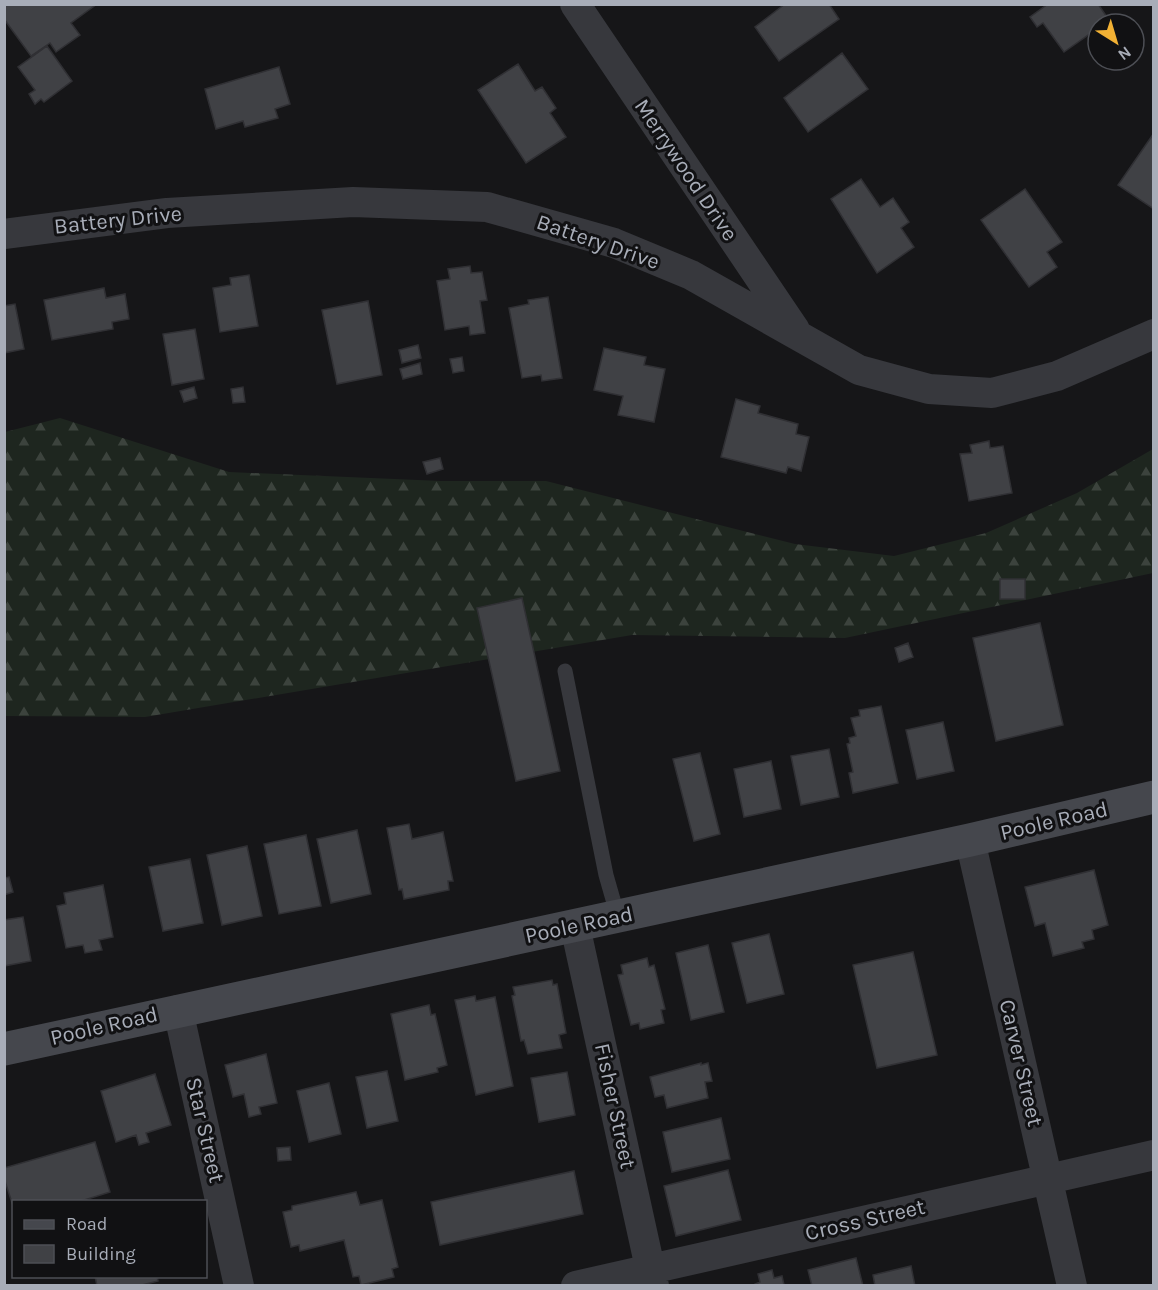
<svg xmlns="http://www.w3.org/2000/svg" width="1158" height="1290" font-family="Karla,sans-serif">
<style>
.forest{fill:url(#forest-firs)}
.building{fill:#404145;stroke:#303034;stroke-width:1.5}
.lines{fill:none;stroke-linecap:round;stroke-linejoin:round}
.service{stroke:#37383d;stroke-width:15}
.minor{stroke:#37383d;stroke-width:30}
.secondary{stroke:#45474d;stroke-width:33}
.labels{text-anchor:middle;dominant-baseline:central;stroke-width:6;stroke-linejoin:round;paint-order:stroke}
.street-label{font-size:22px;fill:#a8adb8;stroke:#111113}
</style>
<defs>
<pattern id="forest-firs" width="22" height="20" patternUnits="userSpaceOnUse" patternTransform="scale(1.5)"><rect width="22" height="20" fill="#1e261f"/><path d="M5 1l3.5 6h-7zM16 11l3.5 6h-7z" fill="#3c433d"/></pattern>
</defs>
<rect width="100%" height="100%" fill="#161618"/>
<path class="forest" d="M 60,418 L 229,472 L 441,481 L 546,481 L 795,544 L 894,556 L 986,533 L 1077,493 L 1153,449 L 1153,573 L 845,638 L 632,635 L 145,717 L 5,716 L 5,432 Z"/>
<path class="building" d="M 4,4 L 97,4 L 71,23 L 80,35 L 56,52 L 50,43 L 31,56 L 4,19 Z
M 785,4 L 829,4 L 839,19 L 779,61 L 755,27 Z
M 1048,4 L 1098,4 L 1109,20 L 1098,24 L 1098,28 L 1064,52 L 1043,23 L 1037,27 L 1030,17 Z
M 47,46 L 72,81 L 44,102 L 41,99 L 35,104 L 29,94 L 35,90 L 18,67 Z
M 842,53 L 868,89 L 808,132 L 784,98 Z
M 518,64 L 535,91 L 542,87 L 556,108 L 550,113 L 566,137 L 526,163 L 478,90 Z
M 279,67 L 290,104 L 275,109 L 278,118 L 245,127 L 243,121 L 216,129 L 205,89 Z
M 1154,133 L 1154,209 L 1118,185 Z
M 861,179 L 880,207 L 893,198 L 909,222 L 901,228 L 914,247 L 877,273 L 831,199 Z
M 1025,189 L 1062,242 L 1047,252 L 1057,267 L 1029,287 L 981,220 Z
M 470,266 L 471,273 L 482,272 L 487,300 L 480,301 L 485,333 L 470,335 L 469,326 L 445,330 L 437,281 L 450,279 L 448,269 Z
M 249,275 L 258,326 L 220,332 L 213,288 L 231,285 L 230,278 Z
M 104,288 L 106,298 L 125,294 L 129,319 L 112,322 L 113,329 L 52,340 L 44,300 Z
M 548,297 L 562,378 L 542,381 L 541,375 L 522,378 L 509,308 L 529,304 L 528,300 Z
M 368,301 L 382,375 L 337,384 L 322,310 Z
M 15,304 L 24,349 L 4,353 L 4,306 Z
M 195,329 L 204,379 L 172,385 L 163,334 Z
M 418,345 L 421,358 L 402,363 L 399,350 Z
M 604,348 L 646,357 L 644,365 L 665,369 L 654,422 L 618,415 L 623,396 L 594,390 Z
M 462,357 L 464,371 L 453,373 L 450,359 Z
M 420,363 L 422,374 L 403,379 L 400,369 Z
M 194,387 L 197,398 L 184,402 L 180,391 Z
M 243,387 L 245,402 L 233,403 L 231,389 Z
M 736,399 L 760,406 L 758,413 L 798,424 L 796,434 L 809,437 L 801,471 L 788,467 L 786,473 L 721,457 Z
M 989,441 L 990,448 L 1003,446 L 1012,493 L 969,501 L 960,454 L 972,453 L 970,445 Z
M 440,458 L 443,469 L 427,474 L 423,462 Z
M 1000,579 L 1025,579 L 1025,599 L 1000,599 Z
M 522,598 L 560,771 L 516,781 L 477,608 Z
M 1040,623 L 1063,725 L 996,741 L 973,638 Z
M 908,643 L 913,657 L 899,662 L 895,648 Z
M 881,706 L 898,783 L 853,793 L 849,773 L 853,772 L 847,744 L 850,743 L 849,738 L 856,736 L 851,718 L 860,716 L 859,710 Z
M 943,722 L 954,771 L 917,779 L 906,730 Z
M 829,749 L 839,797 L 801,805 L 791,756 Z
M 700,753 L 720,834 L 694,841 L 673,759 Z
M 771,761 L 781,809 L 744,817 L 734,769 Z
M 409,824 L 412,839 L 443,832 L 453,881 L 448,881 L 449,890 L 404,899 L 402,889 L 399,890 L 387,828 Z
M 357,830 L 371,894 L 331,903 L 317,839 Z
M 306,835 L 321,906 L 279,914 L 264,844 Z
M 247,846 L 262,916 L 222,925 L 207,855 Z
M 190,859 L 203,923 L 163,931 L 149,867 Z
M 1094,870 L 1108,925 L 1092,930 L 1094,939 L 1082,942 L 1084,948 L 1053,956 L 1045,923 L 1035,926 L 1025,887 Z
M 9,877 L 13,892 L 4,895 L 4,878 Z
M 103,885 L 113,937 L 99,940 L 102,950 L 85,953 L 83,945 L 66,948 L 57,906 L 66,904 L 64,893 Z
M 23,917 L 31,961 L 4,966 L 4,920 Z
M 769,934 L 784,994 L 747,1003 L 732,943 Z
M 708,945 L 724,1012 L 691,1020 L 676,953 Z
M 913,952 L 937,1055 L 877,1068 L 853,965 Z
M 647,958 L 649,967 L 654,965 L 665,1009 L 661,1010 L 664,1023 L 640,1029 L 639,1023 L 631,1025 L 618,975 L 623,974 L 621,965 Z
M 552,980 L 553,985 L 557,984 L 566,1033 L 559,1035 L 562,1048 L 528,1054 L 524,1040 L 521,1041 L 512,996 L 515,995 L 513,987 Z
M 475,996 L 476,1001 L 495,997 L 513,1086 L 476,1095 L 455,1000 Z
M 429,1005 L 431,1015 L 435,1014 L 447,1065 L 437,1068 L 438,1072 L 405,1080 L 391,1014 Z
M 266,1054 L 277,1103 L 259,1107 L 261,1114 L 249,1117 L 244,1094 L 233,1097 L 225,1065 Z
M 701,1063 L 701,1065 L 708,1063 L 712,1081 L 705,1082 L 708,1098 L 667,1108 L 664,1095 L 655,1097 L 650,1077 Z
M 387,1071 L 398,1121 L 367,1128 L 356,1077 Z
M 567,1072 L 575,1115 L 539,1122 L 531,1078 Z
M 155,1074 L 171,1125 L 146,1133 L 149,1142 L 139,1145 L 136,1135 L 116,1142 L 101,1091 Z
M 329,1083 L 341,1134 L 309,1142 L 297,1091 Z
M 721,1118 L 730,1159 L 672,1172 L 663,1132 Z
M 95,1142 L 110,1192 L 78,1202 L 14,1202 L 14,1209 L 4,1178 L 4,1168 Z
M 290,1147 L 291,1160 L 278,1161 L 277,1148 Z
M 728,1170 L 741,1220 L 676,1236 L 664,1186 Z
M 574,1171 L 583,1214 L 440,1245 L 431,1202 Z
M 356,1192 L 360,1205 L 382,1200 L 398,1267 L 392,1269 L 394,1277 L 361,1285 L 359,1276 L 353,1277 L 344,1240 L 300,1251 L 299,1245 L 291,1247 L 283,1212 L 292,1210 L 292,1206 Z
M 856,1258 L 863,1286 L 812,1286 L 808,1270 Z
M 911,1266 L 915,1286 L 875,1286 L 873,1275 Z
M 772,1270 L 774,1278 L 782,1276 L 784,1285 L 790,1286 L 751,1286 L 760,1282 L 758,1274 Z
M 95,1276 L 157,1276 L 158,1281 L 138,1286 L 97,1286 Z"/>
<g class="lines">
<path class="service" d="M 565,671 L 606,875 L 618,917"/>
<path class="minor" d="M 575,4 L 795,330
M 4,234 L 167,213 L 353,202 L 487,207 L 614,243 L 691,275 L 859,370 L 929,389 L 992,393 L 1057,376 L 1154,334
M 970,840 L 1072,1286
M 575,926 L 654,1286
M 178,1010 L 239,1286
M 576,1286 L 1154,1155"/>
<path class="secondary" d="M 4,1049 L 970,840 L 1154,797"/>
</g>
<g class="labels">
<g class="street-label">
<text transform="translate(686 170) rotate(56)">Merrywood Drive</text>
<text transform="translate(118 220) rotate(-6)">Battery Drive</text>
<text transform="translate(598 242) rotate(19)">Battery Drive</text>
<text transform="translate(1054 821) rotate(-13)">Poole Road</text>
<text transform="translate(579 925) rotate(-12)">Poole Road</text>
<text transform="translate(104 1026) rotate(-13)">Poole Road</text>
<text transform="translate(1021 1063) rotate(77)">Carver Street</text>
<text transform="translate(615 1106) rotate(78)">Fisher Street</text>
<text transform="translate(205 1130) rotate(77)">Star Street</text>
<text transform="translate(865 1220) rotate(-13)">Cross Street</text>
</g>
</g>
<rect width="1158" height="1290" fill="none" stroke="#a8adb8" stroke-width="12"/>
<rect x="12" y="1200" width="195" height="78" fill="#111113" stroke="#4d4f55" stroke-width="1.5"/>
<rect x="24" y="1220" width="30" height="9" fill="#45474d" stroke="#4d4f55" stroke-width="1.5"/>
<text x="66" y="1230" font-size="18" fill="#a8adb8">Road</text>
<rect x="24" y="1245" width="30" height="18" fill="#404145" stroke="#4d4f55" stroke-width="1.5"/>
<text x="66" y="1260" font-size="18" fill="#a8adb8">Building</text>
<g transform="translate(1116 42) rotate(143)"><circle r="28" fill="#111113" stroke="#4d4f55" stroke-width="1.5"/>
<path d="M0-4.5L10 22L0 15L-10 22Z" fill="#f2b134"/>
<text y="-9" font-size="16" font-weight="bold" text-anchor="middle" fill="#a8adb8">N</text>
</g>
</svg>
